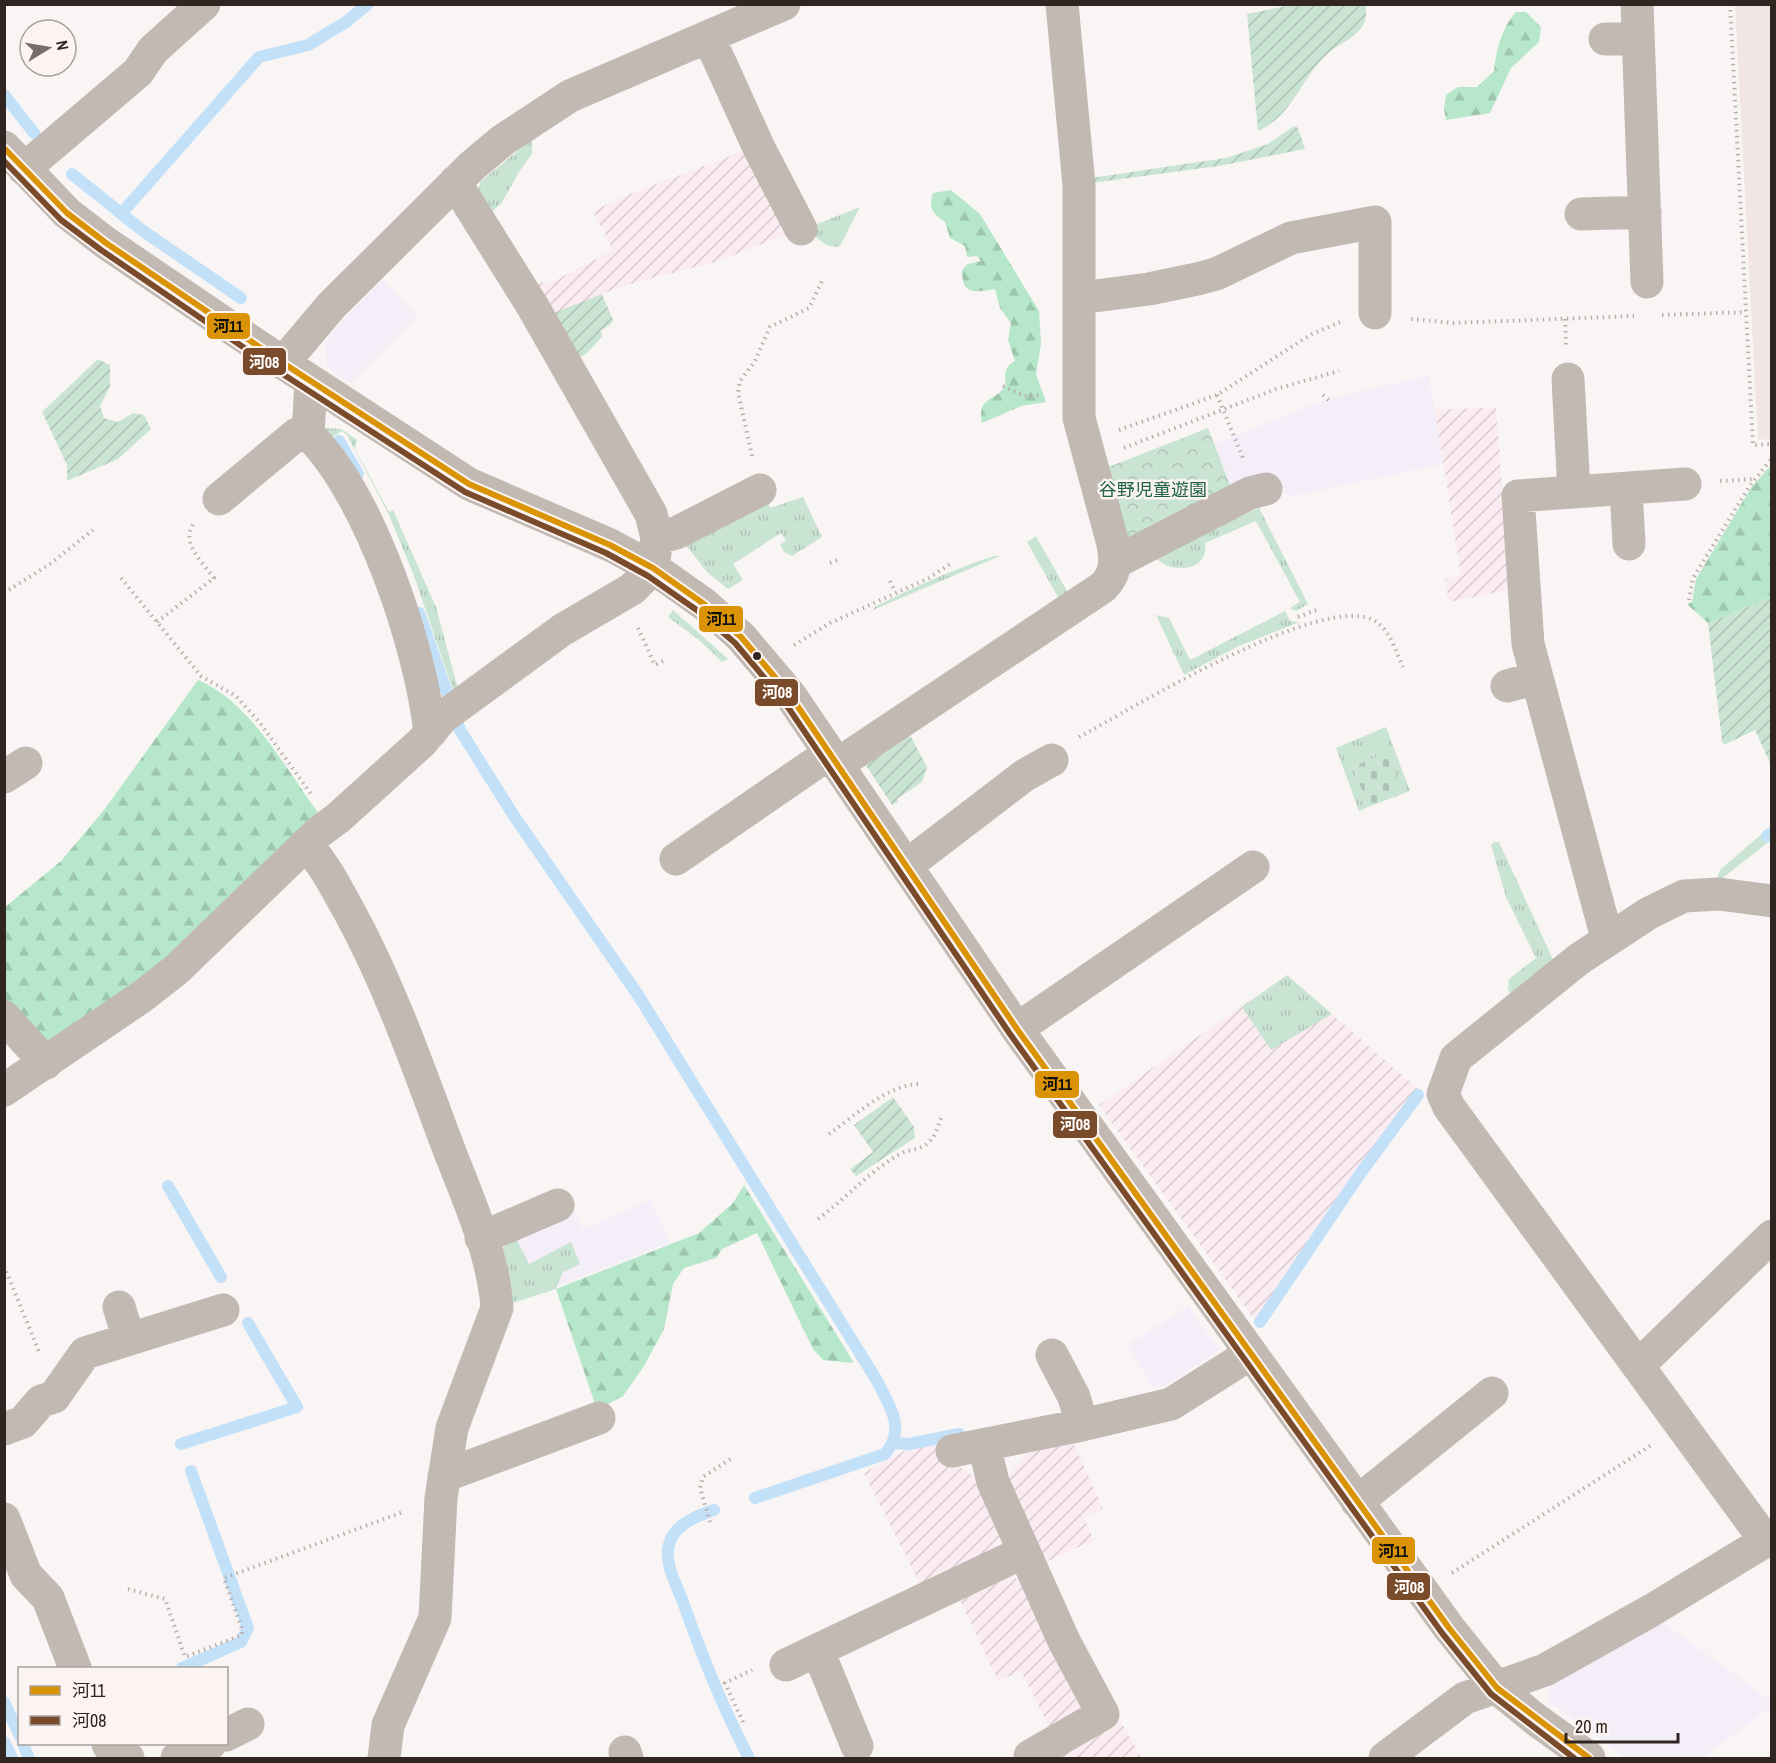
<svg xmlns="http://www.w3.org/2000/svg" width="1776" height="1763" font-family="'Archivo Narrow','Noto Sans JP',sans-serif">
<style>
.commercial{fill:#f4eef9}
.industrial{fill:url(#industrial-furrows)}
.built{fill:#f1e6e3}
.grass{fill:url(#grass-tufts)}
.forest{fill:url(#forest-firs)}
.cemetery{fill:url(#cemetery-stones)}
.park{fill:url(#park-crowns)}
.garden{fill:url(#garden-furrows)}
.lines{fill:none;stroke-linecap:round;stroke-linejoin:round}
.stream{stroke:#c2e1f9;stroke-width:12}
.path{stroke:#b8afac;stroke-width:4;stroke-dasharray:1.5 4.5;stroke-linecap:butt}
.minor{stroke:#c2b9b3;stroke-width:33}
.bus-1-casing{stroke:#fbf4f2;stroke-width:10}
.bus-2-casing{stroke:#fbf4f2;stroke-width:10}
.bus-1{stroke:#d99305;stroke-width:6}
.bus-2{stroke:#7a4b2a;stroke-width:6}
.bus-dot{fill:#312521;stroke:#fbf4f2;stroke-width:2}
.labels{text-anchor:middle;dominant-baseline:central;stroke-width:5;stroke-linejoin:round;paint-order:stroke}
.park-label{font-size:18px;fill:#206342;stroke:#fbf4f2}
.line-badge{stroke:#fbf4f2;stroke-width:2}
.badge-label{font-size:16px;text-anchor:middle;font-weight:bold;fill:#fff}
.pale-badge-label{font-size:16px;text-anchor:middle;font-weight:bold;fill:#111}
</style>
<defs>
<pattern id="industrial-furrows" width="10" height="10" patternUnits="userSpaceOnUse" patternTransform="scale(1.5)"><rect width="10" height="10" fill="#fbecf1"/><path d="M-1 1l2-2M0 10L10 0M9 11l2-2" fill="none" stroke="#d8cace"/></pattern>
<pattern id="grass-tufts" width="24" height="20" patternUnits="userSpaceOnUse" patternTransform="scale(1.5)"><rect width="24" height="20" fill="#cae4d3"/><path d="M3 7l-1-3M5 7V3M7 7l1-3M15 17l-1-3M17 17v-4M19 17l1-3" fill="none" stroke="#aec3b5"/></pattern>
<pattern id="forest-firs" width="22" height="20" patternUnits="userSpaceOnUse" patternTransform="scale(1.5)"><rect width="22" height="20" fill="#b6e7ca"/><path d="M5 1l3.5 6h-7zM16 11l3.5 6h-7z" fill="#9dc6ad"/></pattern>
<pattern id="cemetery-stones" width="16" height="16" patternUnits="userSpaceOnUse" patternTransform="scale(1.5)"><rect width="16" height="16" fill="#cae4d3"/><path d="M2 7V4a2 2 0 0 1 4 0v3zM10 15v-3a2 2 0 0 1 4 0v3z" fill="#aec3b5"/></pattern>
<pattern id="park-crowns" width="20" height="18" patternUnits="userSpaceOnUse" patternTransform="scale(1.5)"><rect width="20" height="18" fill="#cae4d3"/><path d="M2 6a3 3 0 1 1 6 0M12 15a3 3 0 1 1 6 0" fill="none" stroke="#aec3b5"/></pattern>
<pattern id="garden-furrows" width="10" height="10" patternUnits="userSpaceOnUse" patternTransform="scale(1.5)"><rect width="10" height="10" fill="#cae4d3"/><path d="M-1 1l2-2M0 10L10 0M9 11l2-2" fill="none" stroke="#aec3b5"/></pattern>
</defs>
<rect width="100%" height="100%" fill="#f9f5f4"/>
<path class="commercial" d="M 383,280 L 418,316 L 351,383 L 327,367 L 326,343 L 342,320 Z
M 1429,375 L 1443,464 L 1289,497 L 1270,475 L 1232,490 L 1214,444 L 1322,401 Z
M 651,1200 L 670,1243 L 510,1304 L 497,1255 L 521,1234 L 575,1210 L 583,1229 Z
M 1188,1306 L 1220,1350 L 1164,1386 L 1153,1388 L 1128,1345 Z
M 1660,1620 L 1771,1701 L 1772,1706 L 1702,1758 L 1626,1758 L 1547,1700 L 1551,1681 Z"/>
<path class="industrial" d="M 751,148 L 793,232 L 719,261 L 626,285 L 551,314 L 533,284 L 554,281 L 613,250 L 593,211 L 625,196 Z
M 1496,407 L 1510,590 L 1449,602 L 1445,579 L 1461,576 L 1435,410 Z
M 1287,975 L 1418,1089 L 1355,1174 L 1256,1322 L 1099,1105 Z
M 1071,1438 L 1103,1508 L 1084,1518 L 1094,1540 L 1043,1563 L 1006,1481 L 1029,1449 Z
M 941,1442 L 953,1462 L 977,1479 L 1001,1533 L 994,1551 L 921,1586 L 864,1473 L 906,1450 Z
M 1006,1575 L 1022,1581 L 1082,1703 L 1077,1719 L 1052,1733 L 1021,1671 L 998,1681 L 959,1598 Z
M 1118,1717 L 1142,1758 L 1055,1758 Z"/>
<path class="built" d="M 1735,5 L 1771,5 L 1771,439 L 1758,440 Z"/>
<path class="grass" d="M 532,139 L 532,154 L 519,172 L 501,204 L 492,211 L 478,198 L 480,182 Z
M 860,207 L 840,246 C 828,250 814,237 809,227 Z
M 325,428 L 341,429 L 357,440 L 355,449 L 389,512 L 393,510 L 436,607 L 458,689 L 454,693 L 413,573 L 388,513 L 347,435 L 342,431 L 327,440 L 325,439 Z
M 767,496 L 770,508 L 803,497 L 822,537 L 792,556 L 784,552 L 780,544 L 786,541 L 781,533 L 733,564 L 743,580 L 728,589 L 707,572 L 681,539 Z
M 1259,508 L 1308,604 L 1296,611 L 1290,608 L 1300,602 L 1256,521 L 1205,543 C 1210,573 1168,575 1154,556 Z
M 1036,536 L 1068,593 L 1059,599 L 1027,542 Z
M 994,556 L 1000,556 L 873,610 L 876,606 C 915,587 953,569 994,556 Z
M 673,610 L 728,659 L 722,662 L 699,640 L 668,617 Z
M 1285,611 L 1290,621 L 1300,622 L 1239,646 L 1184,675 L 1156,615 L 1169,618 L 1190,660 Z
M 1386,727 L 1410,791 L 1402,794 L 1386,753 L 1353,767 L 1368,807 L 1359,811 L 1336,748 Z
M 1771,826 L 1763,835 L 1767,840 L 1771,837 L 1771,840 L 1715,884 L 1720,870 Z
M 1494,842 L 1499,842 L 1555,964 L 1513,998 L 1508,989 L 1509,979 L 1536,958 L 1506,897 L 1491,845 Z
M 1287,975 L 1332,1014 L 1271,1050 L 1242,1007 Z
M 516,1238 L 529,1264 L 571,1242 L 580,1264 L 563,1272 L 556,1289 L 510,1304 L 501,1249 Z"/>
<path class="forest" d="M 1516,12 L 1526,12 L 1541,27 L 1539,42 L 1511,68 L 1490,113 L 1446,120 L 1444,109 L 1446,95 L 1458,87 L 1477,87 L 1494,71 C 1496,50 1502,27 1516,12 Z
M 951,190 L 980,214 L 1039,311 L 1041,344 L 1036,374 L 1046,402 L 1021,406 L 982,423 C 977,395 995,403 1006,385 C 1004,374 1005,366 1015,361 L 1008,340 L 1011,323 L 1000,308 L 995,289 C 975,292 962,296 962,270 L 968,264 L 981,261 L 977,256 L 967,257 L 965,246 L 950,238 L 945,222 C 933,214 928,208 933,193 Z
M 1771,465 L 1771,597 L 1708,623 L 1687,604 L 1692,602 L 1696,579 L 1751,488 Z
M 198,680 C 251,702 286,770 320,815 L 167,961 L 44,1044 L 5,1000 L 4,908 L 61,861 L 104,810 Z
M 744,1185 L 854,1363 L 823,1360 L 813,1349 L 757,1233 L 722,1249 L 716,1258 L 684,1268 L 673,1284 L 664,1329 L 644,1366 L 623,1396 L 597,1410 L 556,1289 L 699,1233 L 733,1203 Z"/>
<path class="cemetery" d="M 1387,752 L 1402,794 L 1368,807 L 1353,767 Z"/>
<path class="park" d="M 1208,428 L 1232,490 L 1127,545 L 1104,465 L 1111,466 Z"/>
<path class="garden" d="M 1296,4 L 1366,5 C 1366,13 1367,20 1362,27 C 1353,40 1336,45 1325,56 C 1301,80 1291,117 1258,131 L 1247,14 Z
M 1294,126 L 1298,128 L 1305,149 L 1219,166 L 1091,183 L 1091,178 L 1226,158 L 1268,144 Z
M 602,294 L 613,320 L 610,325 L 601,330 L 602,337 L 587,353 L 576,360 L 551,314 Z
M 98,359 L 110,365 L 110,387 L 100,406 L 104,418 L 118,422 L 133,413 L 144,415 L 151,429 L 118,459 L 67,481 L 67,465 L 42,412 Z
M 1771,597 L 1771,765 L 1755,730 L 1724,745 L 1722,741 L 1708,623 Z
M 901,735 L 911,737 L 927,767 L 922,782 L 897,799 L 898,802 L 892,805 L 863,761 Z
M 893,1097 L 914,1127 L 915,1138 L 856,1176 L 850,1169 L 873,1152 L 854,1125 Z"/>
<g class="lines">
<path class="stream" d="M 4,95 L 34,133
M 72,174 L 143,231 L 241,298
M 121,214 L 259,57 L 308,45 L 346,22 L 368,4
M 339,441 L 358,474
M 419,613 L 460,730 L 514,816 L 638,995 L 876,1379 C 889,1405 907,1428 885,1454 L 755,1498
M 1767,836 L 1772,833
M 168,1186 L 221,1277
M 1260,1322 L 1360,1174 L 1418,1095
M 895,1443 L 909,1444 L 959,1434
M 181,1444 L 297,1407 L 248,1323
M 714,1510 C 696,1516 670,1526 668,1550 C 666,1567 677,1586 683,1602 C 702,1656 723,1708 749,1758
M 182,1668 L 241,1642 L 248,1628 L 191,1471
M 4,1702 L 20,1736
M 4,1742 L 12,1758
M 23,1744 L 29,1758"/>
<path class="path" d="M 1730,4 L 1753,445 L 1772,444
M 1662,315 L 1746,312
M 1411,319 L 1454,323 L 1634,316
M 1565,319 L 1566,345
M 1003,386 L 1024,396 L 1042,395
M 1217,395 L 1243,458
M 1323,395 L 1332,403
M 1119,430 L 1217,395 L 1310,335 L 1340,322
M 1124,448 L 1276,389 L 1339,371
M 752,456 L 738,392 L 740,381 L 755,361 L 770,327 L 809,308 L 823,279
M 1720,481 L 1754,479
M 830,563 L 839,559
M 121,578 L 201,676 L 236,696 L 260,723 L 311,794
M 890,581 L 895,592
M 4,593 L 50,564 L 93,530
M 1689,600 L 1693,578 L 1749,487 L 1772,458
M 1298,617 L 1319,609
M 157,622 L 214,578 C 202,562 179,541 195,522
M 638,628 L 655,665 L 667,659
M 794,645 L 830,623 L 929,578 L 950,564
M 1079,737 C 1130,710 1324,590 1375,621 C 1390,630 1396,652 1403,667
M 829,1134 C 856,1115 885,1086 919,1084
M 818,1219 C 846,1198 868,1173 898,1155 C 907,1149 919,1151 928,1143 C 935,1137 938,1127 941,1118
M 4,1266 L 40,1354
M 710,1522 L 700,1488 L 703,1477 L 732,1458
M 1452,1573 L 1653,1444
M 128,1589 L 165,1599 L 185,1657 L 242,1635 L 242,1629 L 224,1578 L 403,1512
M 743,1722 L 725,1683 L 752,1670"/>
<path class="minor" d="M 1637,4 L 1647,282
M 709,38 L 759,148 L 801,229
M 1605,39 L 1638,39
M 4,147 L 67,213 L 106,243 L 283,363 L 469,484 L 610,545 L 653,568 L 704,604 L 741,637 L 790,695 L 1017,1029 L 1449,1628 L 1497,1688 L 1535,1719 L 1589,1758
M 24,169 L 138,72 L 153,50 L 204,4
M 1581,214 L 1645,212
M 1079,298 L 1149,289 L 1197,279 L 1216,274 L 1291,238 L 1375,222 L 1375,313
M 283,363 L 331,306 L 472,166 L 503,140 L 570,96 L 784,4
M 1568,379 L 1574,492
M 311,382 L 308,434 C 370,494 421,648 430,733
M 1626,489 L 1629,544
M 219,499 L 297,434 L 308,434
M 657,538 L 676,533 L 760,490
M 1116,562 L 1250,493 L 1266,489
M 1507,686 L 1537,678
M 838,764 L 1103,587 C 1116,574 1116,562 1113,544 L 1079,418 L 1079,185 L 1062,4
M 4,777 L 26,763
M 306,844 C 324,864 335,886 348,909 C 388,982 416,1061 445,1139 C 465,1193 493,1250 497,1308 L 452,1428 L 441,1498 L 435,1618 L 388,1725 L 384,1758
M 676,859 L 830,753
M 906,866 L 1025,775 L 1052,760
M 1607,938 L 1528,644 L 1518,496 L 1685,484
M 4,1017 L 46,1063
M 1017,1029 L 1253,867
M 4,1090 L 140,998 L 176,970 L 319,832 L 338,818 L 422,742 L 443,717 L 562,630 L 632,589 L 653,568 L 657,538 L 651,514 L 533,307 L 455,182
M 481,1238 L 558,1205
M 119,1307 L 129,1339
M 1052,1355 L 1074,1397 L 1082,1425
M 1638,1366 L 1772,1236
M 4,1429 L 23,1422 L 41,1401 L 54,1397 L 85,1353 L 223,1310
M 984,1445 L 993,1482 L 1064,1641 L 1103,1714 L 1030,1756 L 1032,1758
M 952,1451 L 1082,1425 L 1171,1404 L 1250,1354
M 444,1476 L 599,1418
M 1357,1502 L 1492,1393
M 4,1519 L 26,1575 L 48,1598 L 75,1668
M 1765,1540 L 1449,1107 L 1443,1094 L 1456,1058 L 1579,959 L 1649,913 L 1684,896 L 1719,894 L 1772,901
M 818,1651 L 857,1746
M 786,1665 L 1024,1552
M 226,1735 L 248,1724
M 108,1744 L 112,1751 L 128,1758
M 625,1752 L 627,1758
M 177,1758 L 210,1744
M 1385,1758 L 1465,1698 L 1545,1670 L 1652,1610 L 1772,1537"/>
<defs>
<path id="bus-1" d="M 4,148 L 67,213 L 106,243 L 283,363 L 469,484 L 610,545 L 653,568 L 704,604 L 741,637 L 790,695 L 1017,1029 L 1449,1628 L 1497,1688 L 1589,1758"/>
<path id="bus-2" d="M 4,161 L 61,220 L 101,250 L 278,371 L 465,492 L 606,553 L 648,576 L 698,611 L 735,643 L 783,700 L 1010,1034 L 1442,1633 L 1491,1694 L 1574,1758"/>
</defs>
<use href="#bus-1" class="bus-1-casing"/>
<use href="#bus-2" class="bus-2-casing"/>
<use href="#bus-1" class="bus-1"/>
<use href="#bus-2" class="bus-2"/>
</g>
<circle class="bus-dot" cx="757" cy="656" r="5"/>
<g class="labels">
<g class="park-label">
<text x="1153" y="489">谷野児童遊園</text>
</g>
</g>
<g class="line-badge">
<rect x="206" y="312" width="45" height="28" rx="6" fill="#d99305"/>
<rect x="242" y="347" width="45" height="29" rx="6" fill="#7a4b2a"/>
<rect x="698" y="605" width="46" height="28" rx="6" fill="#d99305"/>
<rect x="754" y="678" width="45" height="29" rx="6" fill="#7a4b2a"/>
<rect x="1034" y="1070" width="46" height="29" rx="6" fill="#d99305"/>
<rect x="1052" y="1110" width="46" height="29" rx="6" fill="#7a4b2a"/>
<rect x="1371" y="1536" width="45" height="29" rx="6" fill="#d99305"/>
<rect x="1386" y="1572" width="45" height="29" rx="6" fill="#7a4b2a"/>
</g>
<g class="badge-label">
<text x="264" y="368">河08</text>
<text x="777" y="698">河08</text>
<text x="1075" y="1130">河08</text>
<text x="1409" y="1593">河08</text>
</g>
<g class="pale-badge-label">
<text x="228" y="332">河11</text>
<text x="721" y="625">河11</text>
<text x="1057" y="1090">河11</text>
<text x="1393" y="1557">河11</text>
</g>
<rect width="1776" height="1763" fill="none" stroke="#312521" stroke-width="12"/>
<rect x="18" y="1667" width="210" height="78" fill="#fbf4f2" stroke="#aaa19e" stroke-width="1.5"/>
<rect x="30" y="1686" width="30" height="9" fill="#d99305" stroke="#aaa19e" stroke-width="1.5"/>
<text x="72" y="1697" font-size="18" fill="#312521">河11</text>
<rect x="30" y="1716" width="30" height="9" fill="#7a4b2a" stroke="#aaa19e" stroke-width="1.5"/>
<text x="72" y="1727" font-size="18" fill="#312521">河08</text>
<g transform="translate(48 48) rotate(79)"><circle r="28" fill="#fbf4f2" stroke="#aaa19e" stroke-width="1.5"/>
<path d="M0-4.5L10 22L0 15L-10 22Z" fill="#776e6b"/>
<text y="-9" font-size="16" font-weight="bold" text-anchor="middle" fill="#312521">N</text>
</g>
<path d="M1566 1733v9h112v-9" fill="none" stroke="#312521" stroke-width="3"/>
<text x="1575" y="1733" font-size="18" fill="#312521" stroke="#fbf4f2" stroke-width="4.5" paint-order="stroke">20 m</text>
</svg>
